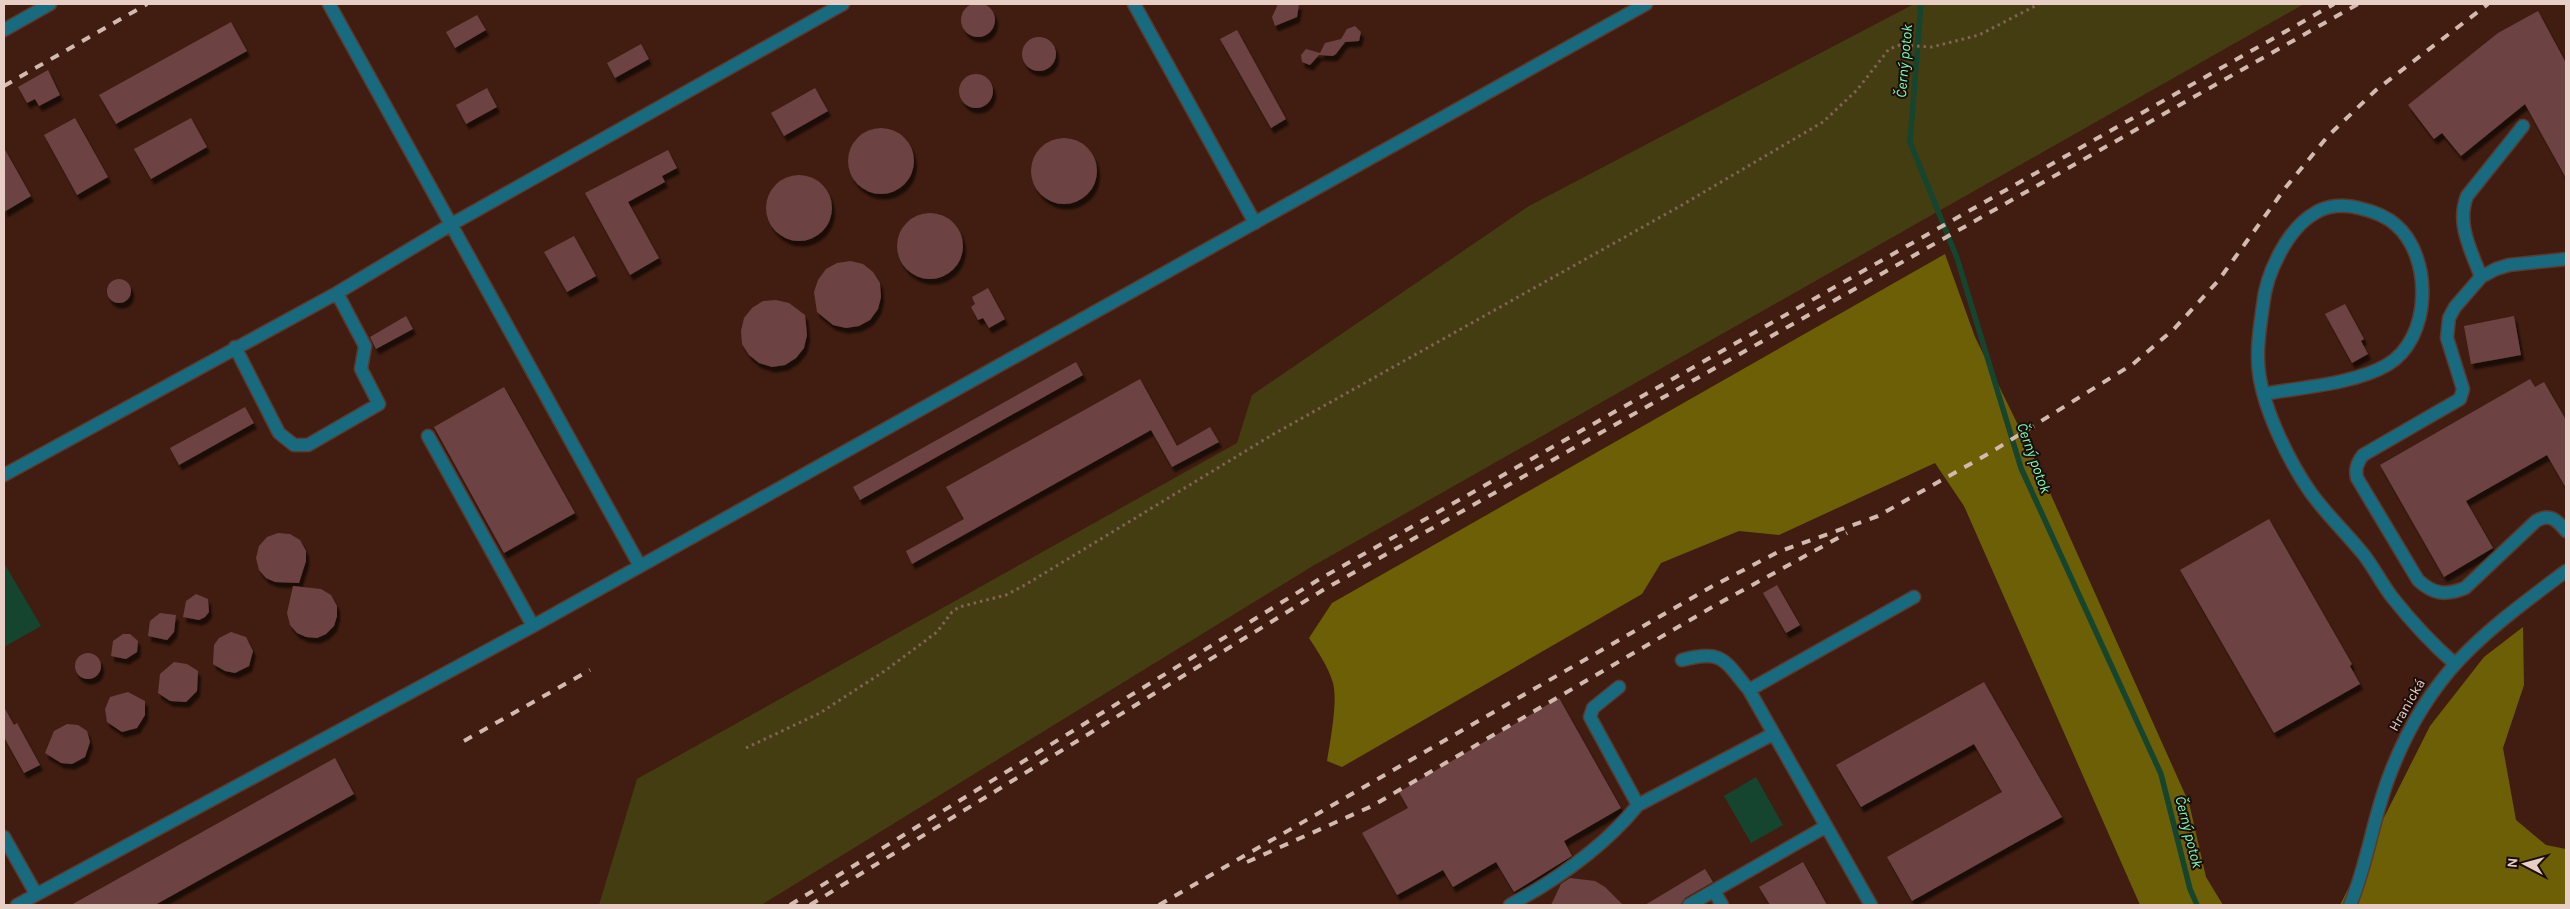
<svg xmlns="http://www.w3.org/2000/svg" width="2570" height="909" font-family="Karla,sans-serif">
<style>
.green{fill:#443d12}
.forest{fill:#6c5f06}
.water{fill:#15452f}
.lines{fill:none;stroke-linecap:round;stroke-linejoin:round}
.stream{stroke:#15452f;stroke-width:5.5}
.building{fill:#6d4242;filter:url(#shadow)}
.minor-casing{stroke:#5b392d;stroke-width:15}
.path{stroke:#816357;stroke-width:3;stroke-dasharray:2.5 4;stroke-linecap:butt}
.minor{stroke:#186a7f;stroke-width:12}
.rail{stroke:#d3bab0;stroke-width:4;stroke-dasharray:9 9;stroke-linecap:butt}
.labels{text-anchor:middle;dominant-baseline:central;stroke-width:4;stroke-linejoin:round;paint-order:stroke}
.street-label{font-size:14px;fill:#e7cfc6;stroke:#1c0c07}
.water-label{font-size:15px;font-style:italic;fill:#73febb;stroke:#1c0c07}
</style>
<defs>
<filter id="shadow"><feDropShadow dx="3" dy="5.5" stdDeviation="1" flood-color="#0009"/></filter>
</defs>
<rect width="100%" height="100%" fill="#401d10"/>
<path class="green" d="M 1914,4 L 2304,4 L 1311,567 L 761,905 L 599,905 L 637,779 L 1237,443 L 1252,395 L 1529,206 Z"/>
<path class="forest" d="M 1945,254 L 1975,337 L 2038,466 L 2189,803 L 2206,877 L 2223,905 L 2140,905 L 1964,506 L 1935,463 L 1779,535 L 1739,531 L 1661,563 L 1642,594 L 1342,767 L 1327,761 C 1330,741 1338,702 1333,683 C 1328,666 1318,652 1309,638 L 1332,603 Z
M 2523,627 L 2524,685 L 2503,748 L 2516,820 L 2546,845 L 2566,849 L 2566,905 L 2340,905 L 2430,726 L 2484,657 Z"/>
<path class="water" d="M 4,563 L 41,626 L 4,647 Z
M 1756,777 L 1783,825 L 1751,843 L 1724,796 Z"/>
<g class="lines">
<path class="stream" d="M 1921,4 L 1910,142 L 1957,258 L 2021,468 L 2161,774 L 2190,889 L 2197,905"/>
</g>
<path class="building" d="M961 20a17 17 0 1 1 34 0a17 17 0 1 1-34 0Z
M 1278,4 L 1299,4 L 1297,17 L 1275,26 L 1272,17 Z
M 2538,11 L 2566,63 L 2566,178 L 2525,104 L 2461,156 L 2442,133 L 2434,139 L 2408,105 L 2498,33 Z
M 477,15 L 486,30 L 455,48 L 446,32 Z
M 231,22 L 247,51 L 116,124 L 99,95 Z
M 1355,26 L 1361,32 L 1359,41 L 1345,42 L 1336,54 L 1333,56 L 1319,55 L 1310,65 L 1302,62 L 1301,55 L 1306,49 L 1320,53 L 1325,43 L 1341,39 L 1347,29 Z
M 1237,30 L 1286,119 L 1271,128 L 1220,39 Z
M1022 54a17 17 0 1 1 34 0a17 17 0 1 1-34 0Z
M 641,44 L 649,59 L 615,78 L 607,63 Z
M 48,70 L 60,95 L 39,106 L 35,99 L 27,103 L 18,87 Z
M959 91a17 17 0 1 1 34 0a17 17 0 1 1-34 0Z
M 487,88 L 497,107 L 466,124 L 456,105 Z
M 815,88 L 828,111 L 784,136 L 771,113 Z
M 75,118 L 108,177 L 77,195 L 44,135 Z
M 191,118 L 207,147 L 151,179 L 134,149 Z
M848 161a33 33 0 1 1 66 0a33 33 0 1 1-66 0Z
M1031 171a33 33 0 1 1 66 0a33 33 0 1 1-66 0Z
M 4,148 L 31,196 L 4,212 Z
M 668,150 L 677,168 L 662,176 L 665,182 L 628,202 L 659,258 L 630,275 L 585,193 Z
M766 208a33 33 0 1 1 66 0a33 33 0 1 1-66 0Z
M897 246a33 33 0 1 1 66 0a33 33 0 1 1-66 0Z
M 574,236 L 596,276 L 567,292 L 544,252 Z
M 850,261 L 863,264 L 873,272 L 880,283 L 881,297 L 878,309 L 870,320 L 859,326 L 846,328 L 833,325 L 817,312 L 814,292 L 818,280 L 826,269 L 837,263 Z
M107 291a12 12 0 1 1 24 0a12 12 0 1 1-24 0Z
M 988,288 L 1005,319 L 989,328 L 983,318 L 978,320 L 971,307 L 975,304 L 972,297 Z
M 776,300 L 789,303 L 805,315 L 807,335 L 804,348 L 796,358 L 785,365 L 772,367 L 759,363 L 749,355 L 742,344 L 741,331 L 744,318 L 752,308 L 763,301 Z
M 2345,304 L 2364,339 L 2361,341 L 2368,354 L 2352,363 L 2325,314 Z
M 406,316 L 413,329 L 376,349 L 370,337 Z
M 2514,316 L 2521,355 L 2471,364 L 2464,326 Z
M 1076,362 L 1083,375 L 860,500 L 853,487 Z
M 1140,379 L 1177,446 L 1210,427 L 1219,442 L 1172,467 L 1151,430 L 912,564 L 906,551 L 964,519 L 946,487 Z
M 2530,379 L 2535,387 L 2544,382 L 2566,420 L 2566,488 L 2547,455 L 2466,501 L 2493,548 L 2444,577 L 2380,465 Z
M 504,387 L 575,513 L 504,553 L 434,427 Z
M 245,407 L 254,423 L 179,465 L 170,448 Z
M 2269,519 L 2352,664 L 2350,666 L 2360,684 L 2274,733 L 2180,570 Z
M 278,533 L 290,534 L 300,540 L 306,551 L 306,561 L 299,583 L 275,582 L 266,578 L 259,570 L 256,558 L 259,546 L 267,537 Z
M 1777,585 L 1800,625 L 1786,633 L 1763,593 Z
M 293,586 L 321,589 L 331,595 L 337,606 L 337,616 L 334,626 L 326,634 L 317,638 L 306,637 L 297,633 L 290,625 L 287,613 Z
M 196,594 L 208,599 L 209,612 L 205,617 L 199,620 L 183,617 L 186,601 Z
M 160,613 L 176,615 L 174,632 L 167,640 L 148,636 L 150,621 Z
M 231,632 L 246,637 L 253,651 L 249,666 L 235,673 L 225,671 L 213,664 L 214,645 L 219,638 Z
M 123,634 L 130,634 L 138,641 L 137,652 L 126,659 L 111,656 L 113,641 Z
M75 666a13 13 0 1 1 26 0a13 13 0 1 1-26 0Z
M 174,662 L 187,664 L 198,671 L 197,691 L 186,702 L 170,701 L 158,693 L 160,674 Z
M 1984,682 L 2062,817 L 1912,901 L 1887,857 L 2002,792 L 1974,744 L 1861,807 L 1836,765 Z
M 128,692 L 145,701 L 145,715 L 137,728 L 122,732 L 107,722 L 105,709 L 110,697 Z
M 1559,698 L 1621,808 L 1564,841 L 1572,856 L 1514,892 L 1496,862 L 1453,887 L 1443,870 L 1397,895 L 1362,833 L 1408,808 L 1399,792 Z
M 4,707 L 14,725 L 17,723 L 40,765 L 24,773 L 4,737 Z
M 67,724 L 78,725 L 87,731 L 90,742 L 85,757 L 72,764 L 61,763 L 45,753 L 54,731 Z
M 335,758 L 354,794 L 155,905 L 71,905 Z
M 1803,862 L 1827,905 L 1770,905 L 1759,887 Z
M 1705,869 L 1713,882 L 1685,898 L 1681,904 L 1645,905 Z
M 1570,878 L 1595,881 L 1605,887 L 1623,905 L 1551,905 L 1561,884 Z"/>
<g class="lines">
<defs>
<path id="minor" d="M 329,4 L 640,566
M 1134,4 L 1255,223
M 4,30 L 50,4
M 2566,259 L 2509,265 L 2496,269 L 2481,277 L 2455,307 L 2449,318 L 2447,338 L 2463,389 L 2460,399 L 2363,455 C 2357,463 2355,469 2357,478 L 2418,580 C 2433,594 2445,596 2465,588 L 2536,521 C 2550,513 2557,520 2566,531
M 2481,277 C 2471,250 2456,224 2467,196 L 2523,126
M 235,347 L 279,433 L 294,445 L 308,445 L 379,404 L 361,369 L 365,346 L 337,293
M 2264,394 C 2302,387 2354,384 2387,365 C 2432,339 2433,257 2396,225 C 2386,216 2372,211 2359,208 C 2345,204 2327,205 2315,213 C 2287,229 2266,274 2263,305 C 2260,327 2256,350 2259,373 C 2264,410 2289,462 2311,493 C 2327,515 2347,534 2364,555 C 2374,568 2382,584 2392,597 C 2411,621 2431,643 2454,663
M 428,436 L 533,626
M 4,475 L 337,293 L 452,224 L 843,4
M 1682,660 C 1723,649 1724,660 1749,690
M 1638,805 L 1773,734
M 4,837 L 36,894
M 1714,891 L 1722,905
M 17,905 L 533,626 L 1646,4
M 1510,905 C 1558,879 1603,848 1638,805 L 1590,717 L 1593,708 L 1619,687
M 1689,905 L 1825,827
M 1871,905 L 1749,690 L 1914,597
M 2350,905 C 2368,863 2373,817 2390,774 C 2429,672 2482,634 2566,571"/>
</defs>
<use href="#minor" class="minor-casing"/>
<path class="path" d="M 746,748 L 820,713 L 886,670 L 937,632 L 952,612 L 959,607 L 1006,595 L 1025,585 L 1272,435 L 1682,205 L 1823,122 L 1857,90 L 1889,49 L 1900,45 L 1932,47 L 1979,35 L 2039,4"/>
<use href="#minor" class="minor"/>
<path class="rail" d="M 4,86 L 147,4
M 464,741 L 590,670
M 1247,862 L 1372,806 L 1714,606 L 1847,533
M 790,905 L 1318,580 L 2334,4
M 810,905 L 1323,590 L 2358,4
M 1159,905 L 1711,587 L 1778,552 L 1878,516 L 1988,454 L 2133,364 L 2174,329 L 2218,281 L 2286,187 L 2328,136 L 2376,90 L 2488,4"/>
</g>
<g class="labels">
<g class="street-label">
<text transform="translate(2407 705) rotate(-60)">Hranická</text>
</g>
<g class="water-label">
<text transform="translate(1904 61) rotate(-85)">Černý potok</text>
<text transform="translate(2034 458) rotate(70)">Černý potok</text>
<text transform="translate(2189 832) rotate(76)">Černý potok</text>
</g>
</g>
<rect width="2570" height="909" fill="none" stroke="#e7cfc6" stroke-width="10"/>
<g transform="translate(2525 864) rotate(276)" stroke="#1c0c07" stroke-width="4" paint-order="stroke">
<path d="M0-4L9 19L0 12L-9 19Z" fill="#e7cfc6"/>
<text y="-8" font-size="14" font-weight="bold" text-anchor="middle" fill="#e7cfc6">N</text>
</g>
</svg>
